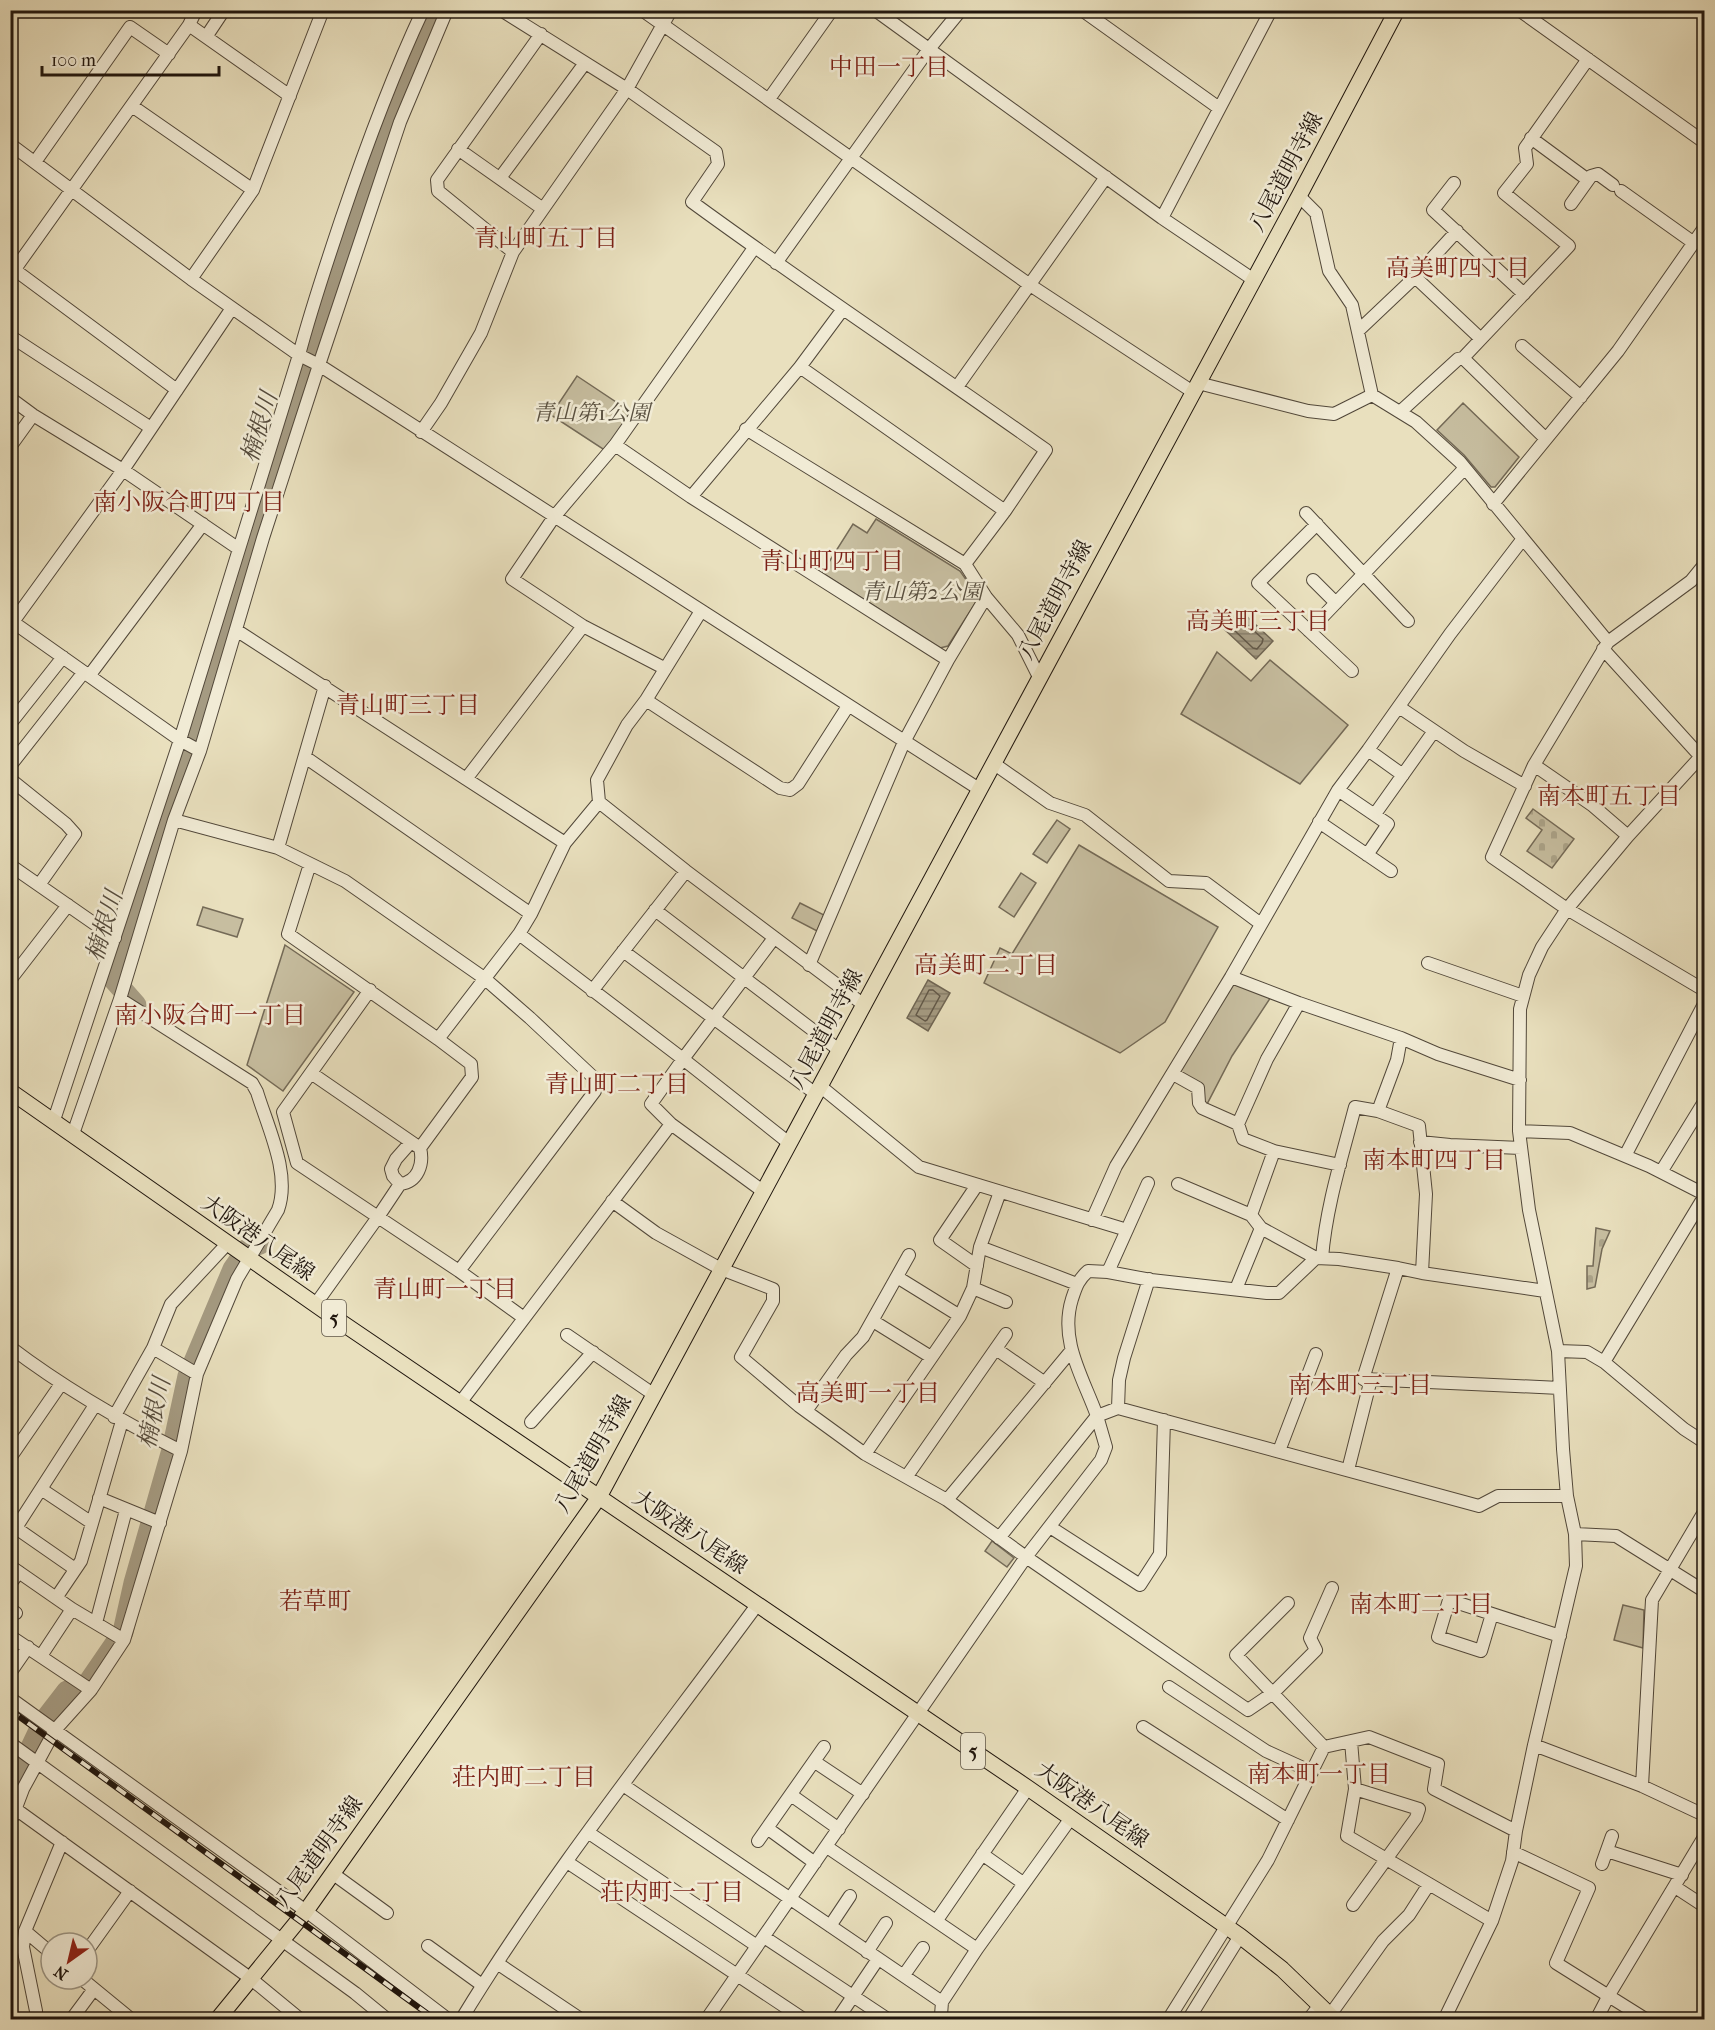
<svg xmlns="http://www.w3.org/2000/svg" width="1715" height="2030" font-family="'IM FELL French Canon','Noto Serif JP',serif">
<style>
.cemetery{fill:url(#cemetery-stones);stroke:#746a57;stroke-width:1.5}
.green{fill:#c7bea0;stroke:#746a57;stroke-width:1.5}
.water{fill:url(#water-rules);stroke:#706654;stroke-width:1.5}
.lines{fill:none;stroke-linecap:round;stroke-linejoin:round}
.shore{stroke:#625848;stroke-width:1.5}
.river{stroke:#a59b82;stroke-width:21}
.minor-casing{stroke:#52483a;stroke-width:14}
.major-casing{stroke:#20160e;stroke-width:17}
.minor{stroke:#f1ebd5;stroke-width:12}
.major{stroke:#e9e0be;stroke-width:15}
.rail-casing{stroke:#20160e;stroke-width:6}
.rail{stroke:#f1ebd5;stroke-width:4;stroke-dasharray:11;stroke-linecap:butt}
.labels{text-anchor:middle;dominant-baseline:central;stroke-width:5;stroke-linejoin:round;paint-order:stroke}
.shield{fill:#f1ebd5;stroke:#5f564a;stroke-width:1.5}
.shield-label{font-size:21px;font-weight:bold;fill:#20160e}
.street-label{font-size:22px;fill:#20160e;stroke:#f1ebd5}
.park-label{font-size:22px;font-style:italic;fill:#5a5141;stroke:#f1ebd5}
.neighbourhood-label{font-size:24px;fill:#7a1f14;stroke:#f1ebd5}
.water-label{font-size:24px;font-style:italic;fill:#554b3c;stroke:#f1ebd5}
</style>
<defs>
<pattern id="cemetery-stones" width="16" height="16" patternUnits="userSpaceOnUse" patternTransform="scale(1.5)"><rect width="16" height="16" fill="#c7bea0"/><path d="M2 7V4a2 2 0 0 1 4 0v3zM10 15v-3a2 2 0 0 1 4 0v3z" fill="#aba389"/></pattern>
<pattern id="water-rules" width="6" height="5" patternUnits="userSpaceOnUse" patternTransform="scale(1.5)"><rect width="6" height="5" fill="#a59b82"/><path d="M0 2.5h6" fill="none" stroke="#867d69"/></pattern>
</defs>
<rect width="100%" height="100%" fill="#e9e0be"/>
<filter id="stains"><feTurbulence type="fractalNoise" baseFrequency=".00333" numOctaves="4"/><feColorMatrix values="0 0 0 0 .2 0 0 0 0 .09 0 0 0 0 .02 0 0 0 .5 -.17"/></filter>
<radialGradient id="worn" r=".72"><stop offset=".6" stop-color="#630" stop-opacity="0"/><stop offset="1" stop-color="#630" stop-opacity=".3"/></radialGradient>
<path class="cemetery" d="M 1533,809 L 1574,839 L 1552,868 L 1527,851 L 1542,830 L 1526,818 Z
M 1596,1228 L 1610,1231 L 1602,1249 L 1595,1287 L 1587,1289 L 1587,1266 L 1593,1266 Z"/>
<path class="green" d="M 577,376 L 631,412 L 606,451 L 551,415 Z
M 1463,403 L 1519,457 L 1495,487 L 1491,487 L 1464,455 L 1437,430 Z
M 876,519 L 960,571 L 977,595 L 976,602 L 948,646 L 940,648 L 822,573 L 853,524 L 867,533 Z
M 1217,652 L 1251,681 L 1270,660 L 1348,725 L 1300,784 L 1181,714 Z
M 1057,820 L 1070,829 L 1047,863 L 1033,854 Z
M 1079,845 L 1218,927 L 1165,1022 L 1120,1053 L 984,983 L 1000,948 L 1012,954 Z
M 1021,873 L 1036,883 L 1014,917 L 999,907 Z
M 800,903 L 824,915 L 817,931 L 792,918 Z
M 203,907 L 243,919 L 237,937 L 197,925 Z
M 285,945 L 354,992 L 283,1091 L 247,1065 Z
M 1233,984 L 1271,997 L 1232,1056 L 1206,1106 L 1181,1073 L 1180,1069 Z
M 992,1541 L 1014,1558 L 1007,1567 L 985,1551 Z
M 1623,1605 L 1644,1610 L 1643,1648 L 1614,1640 Z
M 59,1686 L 74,1697 L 54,1720 L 42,1711 Z"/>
<path class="water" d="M 1241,611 L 1273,641 L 1256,659 L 1224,629 Z
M 928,980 L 950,993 L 928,1031 L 907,1018 Z"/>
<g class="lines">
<path class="shore" d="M 1240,621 L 1243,621 L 1263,639 L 1262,643 L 1257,649 L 1253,648 L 1234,630 L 1234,627 Z
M 929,990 L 933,990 L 940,996 L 927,1020 L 925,1021 L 916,1015 Z"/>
<path class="river" d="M 136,1005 L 114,980 L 341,248 L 388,117 L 434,10
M 10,1784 L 25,1760 L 43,1722 L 67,1691 L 88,1683 L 123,1632 L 134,1583 L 172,1450 L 188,1376 L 233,1269 L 247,1249 L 260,1244"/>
<defs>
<path id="minor" d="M 501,10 L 627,89 L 716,152 L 718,164 L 692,202 C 808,287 928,366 1046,450 L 1005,511 L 965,564
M 642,10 L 1030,285 L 1193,392
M 875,10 L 1162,218 L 1254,280
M 1082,10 L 1219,108
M 1519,10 L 1704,142
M 189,25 L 290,96
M 206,37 L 224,10
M 769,99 L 832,10
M 132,106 L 253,190
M 1531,138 L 1588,180
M 10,144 L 191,279 L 299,355 L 319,365 L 979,789
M 458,149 L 543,209
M 35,162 L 130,27 L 169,54
M 500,178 L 585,63
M 1454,183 L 1433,210 L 1524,294
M 1621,191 L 1694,243
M 1299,196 L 1316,213 L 1329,271 L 1352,305 L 1372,395 L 1416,422 L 1460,462 L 1608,642
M 1571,204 L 1591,176 L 1598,174 L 1613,185
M 1162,218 L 1271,10
M 513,252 L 438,191 L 437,180 L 541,34
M 776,263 L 929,49 L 961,10
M 15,270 L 177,390
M 10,276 L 189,25 L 196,10
M 1415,277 L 1481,339
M 191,279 L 253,190 L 323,10
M 1358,331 L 1415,277 L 1457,231
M 10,336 L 151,428
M 1522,346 L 1581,397
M 1463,358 L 1546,439
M 800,367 L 1005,511
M 1198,383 L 1308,411 L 1334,414 L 1372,395
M 957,387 L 1106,177
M 10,398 L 33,415 L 123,470 L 239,549
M 1400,412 L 1458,359 L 1463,358 L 1569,246 L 1504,193 L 1527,164 L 1525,148 L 1588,59
M 746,429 L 965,564 L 986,597 L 1018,635 L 1039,677
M 421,432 L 441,403 L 481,333 L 513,252 L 627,89 L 671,10
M 615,445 L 691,497 L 948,660
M 10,447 L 33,415
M 691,497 L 800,367 L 843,309
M 1493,504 L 1618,351 L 1704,228
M 1306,513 L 1408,621
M 1317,524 L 1258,583 L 1352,671
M 1704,565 L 1691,581 L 1608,642 L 1534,765 L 1492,857 L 1567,909 L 1704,990
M 1313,580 L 1336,603
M 701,611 L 646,700 L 627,725 L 597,780 L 599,802 L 686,871 L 864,1005
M 10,620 L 180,740 L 200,751
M 10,626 L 123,470 L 232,308
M 236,630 L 565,843
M 1309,631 L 1465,468
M 1603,649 L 1701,757
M 664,668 L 583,626 L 512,579 L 554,517 L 615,445 L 754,248
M 89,676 L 203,524
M 646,700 L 780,788 L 790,790 L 798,784 L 848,706
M 1399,707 L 1464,751 L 1525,786
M 10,724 L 63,657
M 1368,750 L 1403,775
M 305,757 L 531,914
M 993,763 L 1050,803 L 1085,815 L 1169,881 L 1206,883 L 1261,924
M 1534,765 L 1592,805 L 1628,836
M 10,766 L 84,672
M 10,779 L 66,824 L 75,834 L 39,885
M 466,779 L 583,626
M 1338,790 L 1388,824 L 1367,855
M 1375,814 L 1434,731
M 174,820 L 278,848 L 345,881 L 484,978 L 530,1018 L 593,1077 L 595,1091 L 459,1271
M 1319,822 L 1391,871
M 278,848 L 325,686
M 310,864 L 288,934 L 438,1039 L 519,934 L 531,914 L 565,843 L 599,802
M 10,865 L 115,938
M 655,910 L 839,1050
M 519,934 L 683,1059 L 789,1143
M 623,951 L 816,1094
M 1428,963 L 1523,996
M 809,965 L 904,742 L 948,660 L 986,597
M 1231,977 L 1299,1003 L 1401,1038 L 1438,1054 L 1520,1080
M 10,980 L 68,905
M 370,990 L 283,1112 L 297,1163 L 378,1217 L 400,1184
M 592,991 L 686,871
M 1401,1038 L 1397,1060 L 1378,1111 L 1419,1126 L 1426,1194 L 1422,1273
M 311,1073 L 420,1148 C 424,1164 418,1182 400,1184 L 393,1176 L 391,1169 L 396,1159 L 411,1142
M 1173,1074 L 1198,1088 L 1199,1103 L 1202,1108 L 1238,1124 L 1243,1139 L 1274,1151 L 1340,1165
M 820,1086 L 919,1167 L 1127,1230
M 54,1120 L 180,740 L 299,355 C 311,309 326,265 341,220 C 365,149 391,78 423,10
M 1238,1124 L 1267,1059 L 1299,1003
M 1519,1131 L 1570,1133 L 1649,1166 L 1704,1194
M 73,1134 L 120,999 L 174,820 L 200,751 L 263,538 L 319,365 L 400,122 L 447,10
M 1420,1142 L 1450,1145 L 1521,1148
M 420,1148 L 472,1077 L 471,1064 L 438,1039
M 1625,1156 L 1704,1004
M 1661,1172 L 1704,1102
M 1178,1184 L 1251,1215 L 1261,1228 L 1316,1258
M 977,1185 L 940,1240 L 977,1266
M 764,1192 L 671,1124 L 651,1104 L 683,1059 L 774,938
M 1000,1192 L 980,1247 L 973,1288 L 1006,1302
M 612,1201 L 656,1233 L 721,1269 L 773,1289 L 773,1301 L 741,1357 L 799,1406 L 865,1454 L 947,1500 L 1026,1557 L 1248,1710 L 1273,1693 L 1316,1650 L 1310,1638 L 1332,1588
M 1251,1215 L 1274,1151
M 1092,1220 L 1116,1166 L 1231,977 L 1338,790 L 1368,750 L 1450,634 L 1522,540
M 980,1247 L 1077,1284
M 1322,1258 C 1326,1207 1342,1157 1355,1107 L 1378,1111
M 1108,1272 L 1148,1183
M 897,1277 L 960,1316
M 1236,1289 L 1261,1228
M 1545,1291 L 1422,1273 L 1398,1268 L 1363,1379 L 1560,1388
M 315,1305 L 378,1217 L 459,1271 L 524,1318
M 873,1321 L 931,1357
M 567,1335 L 653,1394
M 10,1347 C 64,1388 121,1421 181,1451
M 153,1348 L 197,1374
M 996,1349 L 1045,1383
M 1558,1351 L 1587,1352 L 1604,1362 L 1684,1429 L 1704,1442
M 1604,1362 L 1704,1197
M 460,1403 L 671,1124
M 1118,1408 L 1119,1380 L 1124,1358 L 1149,1279
M 806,1411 L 846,1355 L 863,1337 L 909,1255
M 114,1417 L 153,1348 L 171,1304 L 227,1244
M 531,1422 L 593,1352
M 1279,1451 L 1316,1354
M 865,1454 L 960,1316 L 973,1288
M 10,1458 L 61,1384
M 1348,1470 L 1371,1379
M 907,1476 L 1006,1334
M 41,1489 L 92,1523
M 99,1498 L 160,1523
M 947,1500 L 1071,1351
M 1050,1527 L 1140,1585 L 1160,1554 L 1164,1420
M 16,1528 L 75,1569
M 1575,1534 L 1616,1536 L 1704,1591
M 10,1537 L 95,1405
M 999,1538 L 1097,1416 L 1118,1408 L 1479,1506 L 1498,1496 L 1567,1496
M 10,1566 L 72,1609 L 124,1640
M 10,1584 L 19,1572
M 56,1598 L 81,1561 L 122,1421
M 1288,1603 L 1236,1655 L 1324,1747
M 10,1609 L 16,1613
M 1492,1614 L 1481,1651 L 1438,1637 L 1449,1600 L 1560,1636
M 96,1623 L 126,1510
M 10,1636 L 91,1690
M 41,1656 L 72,1609
M 10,1673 L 28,1647
M 1169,1687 L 1266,1751 L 1312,1772
M 10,1698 L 306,1911 L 449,2020
M 1143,1727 L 1288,1820
M 10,1743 L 355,1993 L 388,2020
M 1534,1745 L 1642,1786 L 1704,1815
M 815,1762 L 863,1794
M 623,1785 L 942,2002
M 1642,1786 L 1652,1600 L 1704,1512
M 791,1795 L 839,1829
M 10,1805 L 250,1978 L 301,2020
M 12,1818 L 23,1789 L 55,1730 L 91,1690 L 124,1640 L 181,1451 L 197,1374 L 237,1279 L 278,1210 C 291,1174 268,1128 257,1092 L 252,1083 L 120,999
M 767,1828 L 815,1863
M 589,1833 L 757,1946
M 758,1841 L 824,1747
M 827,1847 L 977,1949
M 1607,1851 L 1682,1875
M 1513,1852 L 1589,1888 L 1556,1963 L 1647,2020
M 982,1854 L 1023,1883
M 567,1862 L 805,2020
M 1602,1864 L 1612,1836
M 332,1873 L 387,1913
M 1429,1884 L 1492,1921
M 1675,1887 L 1704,1906
M 1353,1905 L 1416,1818 L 1419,1809 L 1355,1789
M 937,1920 L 1028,1788
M 830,1926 L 850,1896
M 25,1931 L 51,1953
M 764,1937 L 889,2020
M 428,1946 L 482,1985
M 87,1951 L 130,1891
M 867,1952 L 886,1923
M 497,1963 L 582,2020
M 904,1975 L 923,1948
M 82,1979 L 132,2020
M 1330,2015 L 1383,1941 L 1409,1915 L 1429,1884 L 1347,1836 L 1355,1789 L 1351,1741
M 36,2020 L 36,2011 L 23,1947 L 25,1931 L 62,1842
M 71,2020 L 94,1989
M 461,2020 C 549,1875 657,1741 757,1605
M 706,2020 L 1026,1557 L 1101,1460 L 1106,1447 C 1103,1437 1100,1426 1097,1416 C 1083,1377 1059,1341 1072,1299 C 1076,1287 1078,1280 1088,1271 L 1108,1272 L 1151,1280 L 1267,1293 L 1279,1293 L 1316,1258 L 1339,1259 L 1398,1268
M 837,2020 L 878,1959
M 938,2020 L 941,2015 L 942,2002 L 977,1949 L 1071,1818
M 1168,2020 L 1268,1860 L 1324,1747 L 1369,1737 L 1438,1764 L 1434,1789 L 1516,1831
M 1188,2020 L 1240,1936
M 1308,2020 L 1320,2005
M 1444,2020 L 1492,1921 L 1512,1861 L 1516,1831 L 1534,1745 L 1576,1566 L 1575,1534 L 1567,1496 L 1563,1449 L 1558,1351 L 1529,1210 L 1519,1131 L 1520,1009 L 1529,975 L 1542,947 L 1567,909 L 1628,836 L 1704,753
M 1596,2020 L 1609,1995 L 1704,1837"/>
<path id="major" d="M 10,1091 L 329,1314 L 1028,1788 L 1240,1936 L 1282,1969 L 1335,2020
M 217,2020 L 306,1911 L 599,1497 L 1299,196 L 1397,10"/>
</defs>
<use href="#minor" class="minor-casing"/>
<use href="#major" class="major-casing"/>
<use href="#minor" class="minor"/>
<use href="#major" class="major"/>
<defs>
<path id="rail" d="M 10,1710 L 436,2020"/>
</defs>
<use href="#rail" class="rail-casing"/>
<use href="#rail" class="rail"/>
</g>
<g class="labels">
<g class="shield">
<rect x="322" y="1300" width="24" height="36" rx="4.5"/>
<rect x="961" y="1733" width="24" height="36" rx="4.5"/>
</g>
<g class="shield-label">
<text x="334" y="1318">5</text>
<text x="973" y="1751">5</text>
</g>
<g class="street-label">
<text transform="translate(1286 172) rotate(-62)">八尾道明寺線</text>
<text transform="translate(1055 600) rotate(-62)">八尾道明寺線</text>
<text transform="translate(826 1029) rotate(-62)">八尾道明寺線</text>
<text transform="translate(258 1238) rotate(35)">大阪港八尾線</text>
<text transform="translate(593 1454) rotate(-60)">八尾道明寺線</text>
<text transform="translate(690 1532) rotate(34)">大阪港八尾線</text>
<text transform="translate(1092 1805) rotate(35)">大阪港八尾線</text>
<text transform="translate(319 1852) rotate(-54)">八尾道明寺線</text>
</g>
<g class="park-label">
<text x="591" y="413">青山第1公園</text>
<text x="922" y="592">青山第2公園</text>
</g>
<g class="neighbourhood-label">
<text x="889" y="67">中田一丁目</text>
<text x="546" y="238">青山町五丁目</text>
<text x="1458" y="268">高美町四丁目</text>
<text x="189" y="502">南小阪合町四丁目</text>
<text x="832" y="561">青山町四丁目</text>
<text x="1258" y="621">高美町三丁目</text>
<text x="408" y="705">青山町三丁目</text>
<text x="1609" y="796">南本町五丁目</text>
<text x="986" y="965">高美町二丁目</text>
<text x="210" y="1015">南小阪合町一丁目</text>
<text x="617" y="1084">青山町二丁目</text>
<text x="1434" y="1160">南本町四丁目</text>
<text x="445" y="1289">青山町一丁目</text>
<text x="1360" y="1385">南本町三丁目</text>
<text x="868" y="1393">高美町一丁目</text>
<text x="315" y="1601">若草町</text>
<text x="1421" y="1604">南本町二丁目</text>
<text x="1319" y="1774">南本町一丁目</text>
<text x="524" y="1777">荘内町二丁目</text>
<text x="672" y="1892">荘内町一丁目</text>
</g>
<g class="water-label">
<text transform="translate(259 427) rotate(-73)">楠根川</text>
<text transform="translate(104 926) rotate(-73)">楠根川</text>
<text transform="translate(154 1413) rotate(-77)">楠根川</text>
</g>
</g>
<rect width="1715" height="2030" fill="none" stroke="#e9e0be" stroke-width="36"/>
<rect x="12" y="12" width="1691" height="2006" fill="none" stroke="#20160e" stroke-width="3"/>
<rect x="18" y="18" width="1679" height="1994" fill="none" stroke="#20160e" stroke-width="1.5"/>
<g transform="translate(69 1961) rotate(214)"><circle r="28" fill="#f1ebd5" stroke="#9d9685" stroke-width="1.5"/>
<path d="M0-4.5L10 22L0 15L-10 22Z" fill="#8f2418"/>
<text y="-9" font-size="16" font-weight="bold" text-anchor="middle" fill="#20160e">N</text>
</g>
<path d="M42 66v9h177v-9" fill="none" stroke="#20160e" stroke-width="3"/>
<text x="51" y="66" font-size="18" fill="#20160e" stroke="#f1ebd5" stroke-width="4.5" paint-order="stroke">100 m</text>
<rect width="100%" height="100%" filter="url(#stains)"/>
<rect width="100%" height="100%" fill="url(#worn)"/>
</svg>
